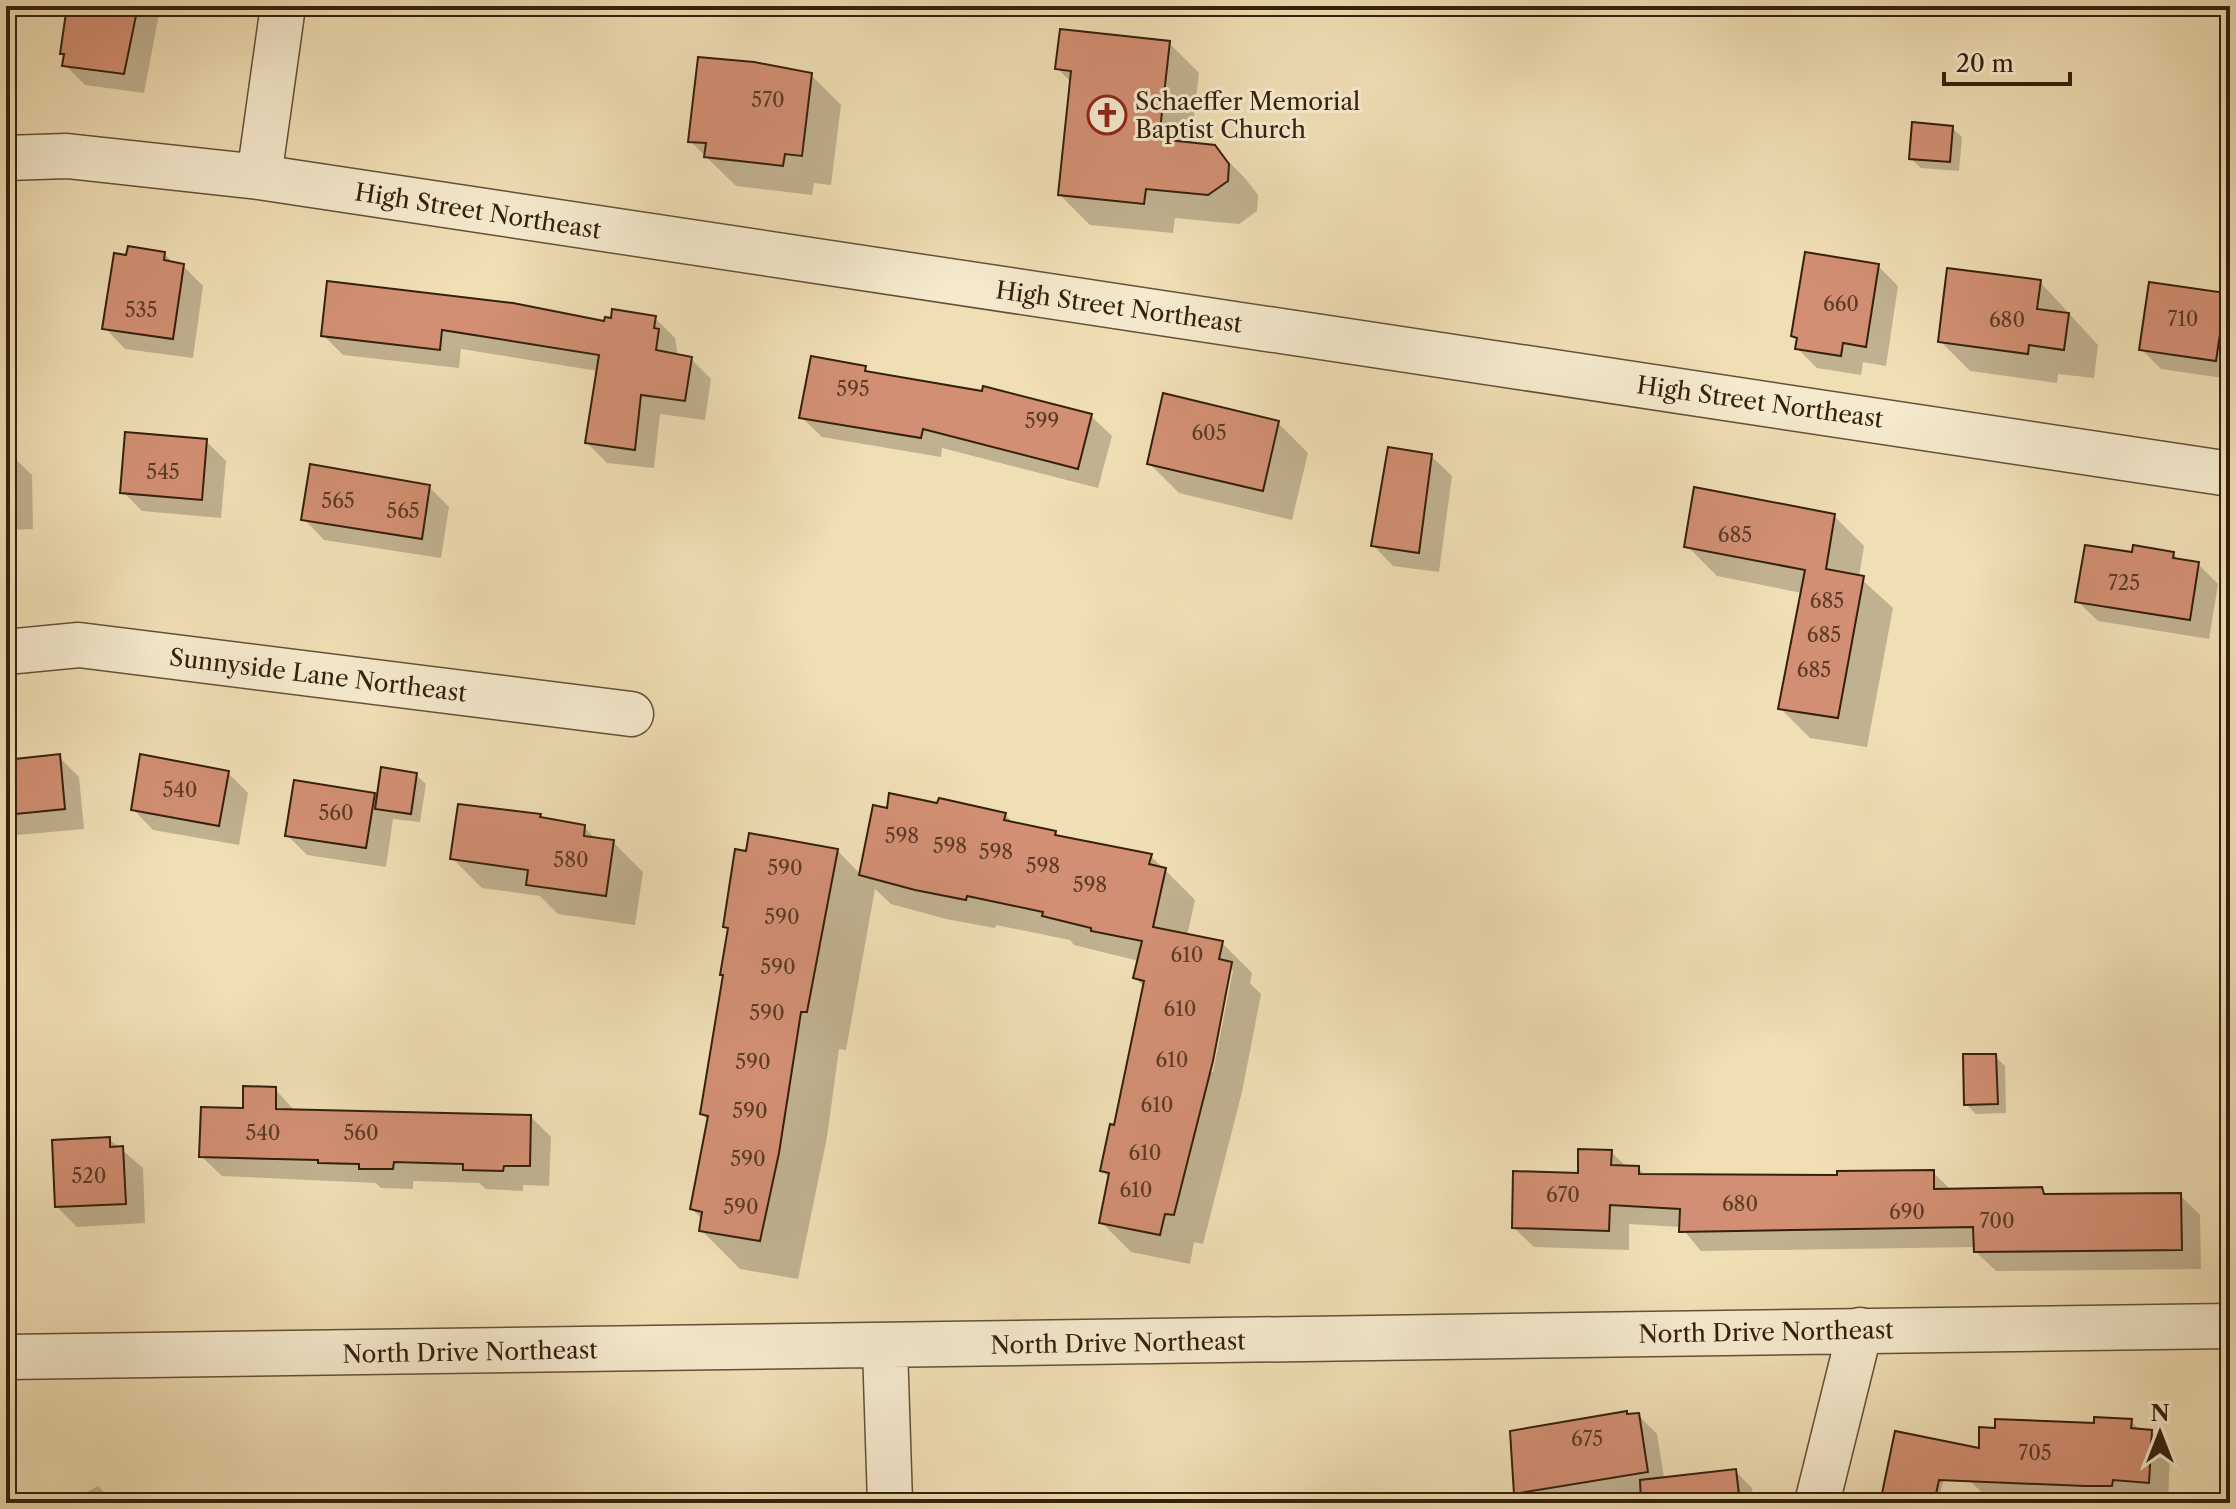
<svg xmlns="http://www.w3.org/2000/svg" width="2236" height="1509" font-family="'Libre Caslon Text',serif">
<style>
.shadow{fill:#0003;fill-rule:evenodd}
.building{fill:#d28f73;stroke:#35200c;stroke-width:2}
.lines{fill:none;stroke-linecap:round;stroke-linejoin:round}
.minor-casing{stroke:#645036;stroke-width:47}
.minor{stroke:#f5eace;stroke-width:44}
.labels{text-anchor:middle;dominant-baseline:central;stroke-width:6;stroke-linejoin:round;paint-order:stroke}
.number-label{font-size:20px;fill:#5c3c26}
.poi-label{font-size:24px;fill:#35200c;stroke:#f5eace;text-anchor:start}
.street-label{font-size:24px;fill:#35200c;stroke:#f5eace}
</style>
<rect width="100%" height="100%" fill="#f0deb4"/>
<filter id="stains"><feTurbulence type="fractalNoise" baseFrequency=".0025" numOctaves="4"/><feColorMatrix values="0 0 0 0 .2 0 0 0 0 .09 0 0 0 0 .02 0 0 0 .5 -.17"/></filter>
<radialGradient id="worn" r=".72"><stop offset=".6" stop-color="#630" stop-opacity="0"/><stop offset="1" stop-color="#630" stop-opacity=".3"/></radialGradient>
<path class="shadow" d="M 69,6 L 160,9 L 144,93 L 85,85 L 65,65 L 62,53 Z
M 1169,43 L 1199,73 L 1191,144 L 1214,147 L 1244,177 L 1258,195 L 1257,211 L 1239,224 L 1175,218 L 1173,233 L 1090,225 L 1060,195 L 1071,82 L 1057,68 Z
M 811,75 L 841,105 L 831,185 L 814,183 L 812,195 L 736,186 L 690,141 Z
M 1952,128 L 1962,137 L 1959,171 L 1921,168 L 1911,159 Z
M 164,254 L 175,264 L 183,266 L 203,286 L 193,358 L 125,349 L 105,328 L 128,257 Z
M 1878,266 L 1898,286 L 1886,366 L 1863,362 L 1861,375 L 1817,368 L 1797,348 L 1799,341 L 1793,336 Z
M 2040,282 L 2098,345 L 2094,378 L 2058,374 L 2057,383 L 1970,371 L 1940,341 Z
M 329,283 L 606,324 L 655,318 L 675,338 L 678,356 L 691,359 L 711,379 L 705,420 L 660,414 L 654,468 L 607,463 L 587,443 L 598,371 L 461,349 L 459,368 L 343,355 L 323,335 Z
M 2225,295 L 2230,300 L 2230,379 L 2161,369 L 2141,349 Z
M 865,368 L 872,375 L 1091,416 L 1112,436 L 1098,488 L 942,448 L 941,457 L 822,437 L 801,417 Z
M 1278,423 L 1308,453 L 1292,520 L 1179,493 L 1149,463 Z
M 206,441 L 226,461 L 221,518 L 142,511 L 123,492 Z
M 6,455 L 11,455 L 32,475 L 33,529 L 6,530 Z
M 1431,456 L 1452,476 L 1439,572 L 1393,566 L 1373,545 Z
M 429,487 L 449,507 L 441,558 L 324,540 L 304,519 Z
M 1834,516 L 1864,546 L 1859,577 L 1893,608 L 1867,747 L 1810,738 L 1780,708 L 1802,593 L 1717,576 L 1687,546 Z
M 2173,554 L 2181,561 L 2198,564 L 2218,584 L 2209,639 L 2098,621 L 2077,601 L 2133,555 Z
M 59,757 L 79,777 L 84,829 L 6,836 L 6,762 Z
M 228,773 L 248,793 L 239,845 L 153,830 L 133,809 Z
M 416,775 L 426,784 L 420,822 L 393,819 L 386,867 L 307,855 L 287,835 L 374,794 L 378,799 Z
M 1005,814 L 1014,824 L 1055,832 L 1061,838 L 1151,856 L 1195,900 L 1187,936 L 1222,943 L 1252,973 L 1250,983 L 1261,994 L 1242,1092 L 1203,1244 L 1194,1242 L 1190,1264 L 1131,1252 L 1101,1222 L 1110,1178 L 1102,1171 L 1116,1127 L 1145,987 L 1135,978 L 1139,961 L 1074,945 L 1070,940 L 996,925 L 995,928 L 946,919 L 891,904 L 875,889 L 846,1050 L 839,1049 L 827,1137 L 798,1279 L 740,1269 L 701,1230 L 703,1220 L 692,1209 L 709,1121 L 702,1114 L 725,977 L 722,974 L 729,931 L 725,926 L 837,850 L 861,875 ZM 1229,967 L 1233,970 L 1213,1072 L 1209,1071 Z
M 540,816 L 545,820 L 584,827 L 597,840 L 613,842 L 643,872 L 635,925 L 558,914 L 540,896 L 482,888 L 452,858 Z
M 1995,1056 L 2005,1066 L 2006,1113 L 1976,1114 L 1966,1104 Z
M 275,1089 L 295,1111 L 531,1117 L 551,1137 L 549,1186 L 523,1185 L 523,1191 L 486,1189 L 479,1183 L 413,1181 L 413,1189 L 381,1188 L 376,1183 L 222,1176 L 201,1156 L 245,1110 Z
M 109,1139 L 143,1168 L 145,1223 L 77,1227 L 56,1206 Z
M 1611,1152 L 1627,1167 L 1638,1168 L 1646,1176 L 1839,1177 L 1933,1172 L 1952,1191 L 2041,1189 L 2048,1196 L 2180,1195 L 2200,1215 L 2201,1269 L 1996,1271 L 1976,1252 L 1976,1247 L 1701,1251 L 1681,1227 L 1629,1224 L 1629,1250 L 1534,1247 L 1514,1228 Z
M 6,1178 L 10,1230 L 6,1230 Z
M 1626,1413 L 1638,1415 L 1657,1434 L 1666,1490 L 1593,1503 L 1526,1503 L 1516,1494 Z
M 2131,1421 L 2140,1431 L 2151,1432 L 2170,1451 L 2168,1501 L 1990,1500 L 1970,1481 L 1981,1450 Z
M 1950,1460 L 1937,1503 L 1882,1503 Z
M 1735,1471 L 1752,1488 L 1754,1503 L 1698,1503 Z
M 98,1486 L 114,1503 L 66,1503 Z"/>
<path class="building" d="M 67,6 L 138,6 L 124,74 L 62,66 L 64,54 L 60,54 Z
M 1060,29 L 1170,41 L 1159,139 L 1215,145 L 1229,164 L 1228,181 L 1208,195 L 1146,189 L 1144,204 L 1058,195 L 1071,71 L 1055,69 Z
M 698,57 L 754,62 L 812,73 L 802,156 L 785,154 L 783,166 L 704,157 L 706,143 L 688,142 Z
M 1912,122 L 1953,126 L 1950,162 L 1909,159 Z
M 128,246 L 165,252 L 164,260 L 184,264 L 173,339 L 102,329 L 114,253 L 126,255 Z
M 1805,252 L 1879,264 L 1866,347 L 1843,343 L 1841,356 L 1795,349 L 1797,338 L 1791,336 Z
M 1947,268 L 2041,280 L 2037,309 L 2069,313 L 2064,350 L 2029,345 L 2028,354 L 1938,342 Z
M 327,281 L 513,303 L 604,321 L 605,317 L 611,318 L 612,309 L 656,316 L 654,328 L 659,329 L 656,350 L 692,357 L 685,401 L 641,395 L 635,450 L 585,443 L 599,355 L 442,330 L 440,350 L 321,336 Z
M 2149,282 L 2226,293 L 2216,361 L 2139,350 Z
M 811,356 L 866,366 L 865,371 L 982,391 L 983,386 L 1092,414 L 1078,469 L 923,429 L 921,438 L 799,418 Z
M 1163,393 L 1279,421 L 1263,491 L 1147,464 Z
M 125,432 L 207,439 L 202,500 L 120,493 Z
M 1388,447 L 1432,454 L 1419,553 L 1371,546 Z
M 310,464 L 430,485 L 422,539 L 301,520 Z
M 1694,487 L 1835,514 L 1826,569 L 1864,576 L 1838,718 L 1778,709 L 1805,570 L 1684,547 Z
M 2085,545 L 2132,552 L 2133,545 L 2174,552 L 2173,558 L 2199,562 L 2190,620 L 2075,602 Z
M 60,754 L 65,809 L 6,815 L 6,760 Z
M 140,754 L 229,771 L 219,826 L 131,810 Z
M 381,767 L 417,773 L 411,814 L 375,809 Z
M 294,780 L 375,793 L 366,848 L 285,836 Z
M 889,793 L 937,803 L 939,798 L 1006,813 L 1004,820 L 1056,831 L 1055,835 L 1152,854 L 1149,864 L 1166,868 L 1153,927 L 1223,941 L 1219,959 L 1232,962 L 1213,1061 L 1174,1215 L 1165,1214 L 1160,1235 L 1099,1223 L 1109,1173 L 1100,1171 L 1110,1124 L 1114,1125 L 1144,981 L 1133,978 L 1142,941 L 1091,931 L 1091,928 L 1042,916 L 1043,912 L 967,896 L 966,900 L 915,890 L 859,875 L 873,805 L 887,808 Z
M 458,804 L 541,814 L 540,817 L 585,825 L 584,836 L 614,840 L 606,896 L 526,885 L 528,870 L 450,859 Z
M 749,833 L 838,849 L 807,1012 L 801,1012 L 779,1153 L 760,1241 L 699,1231 L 702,1212 L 690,1209 L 708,1116 L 700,1114 L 723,975 L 720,975 L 728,928 L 723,927 L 735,849 L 746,851 Z
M 1963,1054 L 1996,1054 L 1998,1104 L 1964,1105 Z
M 243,1086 L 276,1087 L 276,1109 L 531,1115 L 530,1166 L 504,1166 L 503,1171 L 463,1170 L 463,1164 L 394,1162 L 393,1169 L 359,1169 L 359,1164 L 318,1163 L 318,1160 L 199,1157 L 201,1107 L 243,1108 Z
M 110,1137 L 110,1147 L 123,1146 L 126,1204 L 55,1207 L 52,1140 Z
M 1578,1149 L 1612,1150 L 1611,1165 L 1639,1166 L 1639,1174 L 1837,1175 L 1837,1171 L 1934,1170 L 1934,1189 L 2042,1187 L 2044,1194 L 2181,1193 L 2182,1250 L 1974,1252 L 1973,1227 L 1679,1232 L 1680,1209 L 1610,1205 L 1609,1231 L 1512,1228 L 1513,1171 L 1578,1173 Z
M 1627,1411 L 1627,1414 L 1639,1413 L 1648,1472 L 1514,1494 L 1510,1431 Z
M 2094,1417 L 2132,1419 L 2131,1428 L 2152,1430 L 2149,1483 L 2113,1480 L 2112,1486 L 2085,1486 L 1939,1480 L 1934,1503 L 1880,1503 L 1895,1431 L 1979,1448 L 1979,1427 L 1995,1428 L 1995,1419 L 2094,1423 Z
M 1736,1469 L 1740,1503 L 1641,1503 L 1640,1480 Z"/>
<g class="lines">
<defs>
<path id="minor" d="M 6,158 L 67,156 L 259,177 L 2230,474
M 259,177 L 283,6
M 6,652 L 79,645 L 631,714
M 885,1347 L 890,1503
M 6,1357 L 2230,1326
M 1817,1503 L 1860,1330"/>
</defs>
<use href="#minor" class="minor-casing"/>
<use href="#minor" class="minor"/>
</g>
<defs>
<symbol id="church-ring" viewBox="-11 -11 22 22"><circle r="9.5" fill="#f5eace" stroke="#8f2418" stroke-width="1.5"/><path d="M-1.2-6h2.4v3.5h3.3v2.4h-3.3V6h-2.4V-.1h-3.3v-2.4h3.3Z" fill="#8f2418"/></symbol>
</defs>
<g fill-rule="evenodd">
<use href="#church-ring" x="1085" y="93" width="44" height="44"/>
</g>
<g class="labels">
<g class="number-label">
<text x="768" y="100">570</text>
<text x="1841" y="304">660</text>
<text x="141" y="310">535</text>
<text x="2183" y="319">710</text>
<text x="2007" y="320">680</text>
<text x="853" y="389">595</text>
<text x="1042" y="421">599</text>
<text x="1209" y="433">605</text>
<text x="163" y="472">545</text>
<text x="338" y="501">565</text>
<text x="403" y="511">565</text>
<text x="1735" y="535">685</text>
<text x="2124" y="583">725</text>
<text x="1827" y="601">685</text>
<text x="1824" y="635">685</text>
<text x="1814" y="670">685</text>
<text x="180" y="790">540</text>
<text x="336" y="813">560</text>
<text x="902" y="836">598</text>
<text x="950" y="846">598</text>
<text x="996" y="852">598</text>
<text x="571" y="860">580</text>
<text x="1043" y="866">598</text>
<text x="785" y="868">590</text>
<text x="1090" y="885">598</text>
<text x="782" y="917">590</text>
<text x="1187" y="955">610</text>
<text x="778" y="967">590</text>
<text x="1180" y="1009">610</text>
<text x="767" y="1013">590</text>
<text x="1172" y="1060">610</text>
<text x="753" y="1062">590</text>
<text x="1157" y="1105">610</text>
<text x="750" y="1111">590</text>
<text x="263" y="1133">540</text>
<text x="361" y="1133">560</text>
<text x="1145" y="1153">610</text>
<text x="748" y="1159">590</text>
<text x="89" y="1176">520</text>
<text x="1136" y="1190">610</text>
<text x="1563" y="1195">670</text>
<text x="1740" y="1204">680</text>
<text x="741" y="1207">590</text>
<text x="1907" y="1212">690</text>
<text x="1997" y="1221">700</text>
<text x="1587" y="1439">675</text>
<text x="2035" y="1453">705</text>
</g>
<g class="poi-label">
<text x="1135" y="101">Schaeffer Memorial<tspan x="1135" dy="28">Baptist Church</tspan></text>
</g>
<g class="street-label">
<text transform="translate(478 211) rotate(9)">High Street Northeast</text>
<text transform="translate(1119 307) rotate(8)">High Street Northeast</text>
<text transform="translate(1760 402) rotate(8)">High Street Northeast</text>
<text transform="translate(318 675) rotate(7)">Sunnyside Lane Northeast</text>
<text transform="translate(1766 1332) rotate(-1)">North Drive Northeast</text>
<text transform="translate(1118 1343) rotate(-1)">North Drive Northeast</text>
<text transform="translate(470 1352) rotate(-1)">North Drive Northeast</text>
</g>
</g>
<rect width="2236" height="1509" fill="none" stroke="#f0deb4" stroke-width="32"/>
<rect x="8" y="8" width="2220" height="1493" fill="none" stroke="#35200c" stroke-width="4"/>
<rect x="16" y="16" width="2204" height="1477" fill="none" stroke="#35200c" stroke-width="2"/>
<g transform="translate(2160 1433)" stroke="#f5eace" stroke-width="6" paint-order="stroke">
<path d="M0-6L14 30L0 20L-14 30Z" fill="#35200c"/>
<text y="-12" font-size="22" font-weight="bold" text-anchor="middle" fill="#35200c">N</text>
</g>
<path d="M1944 72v12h126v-12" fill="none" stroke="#35200c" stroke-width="4"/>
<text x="1956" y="72" font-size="24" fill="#35200c" stroke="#f5eace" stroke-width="6" paint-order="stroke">20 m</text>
<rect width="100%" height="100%" filter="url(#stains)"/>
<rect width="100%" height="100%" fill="url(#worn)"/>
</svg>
